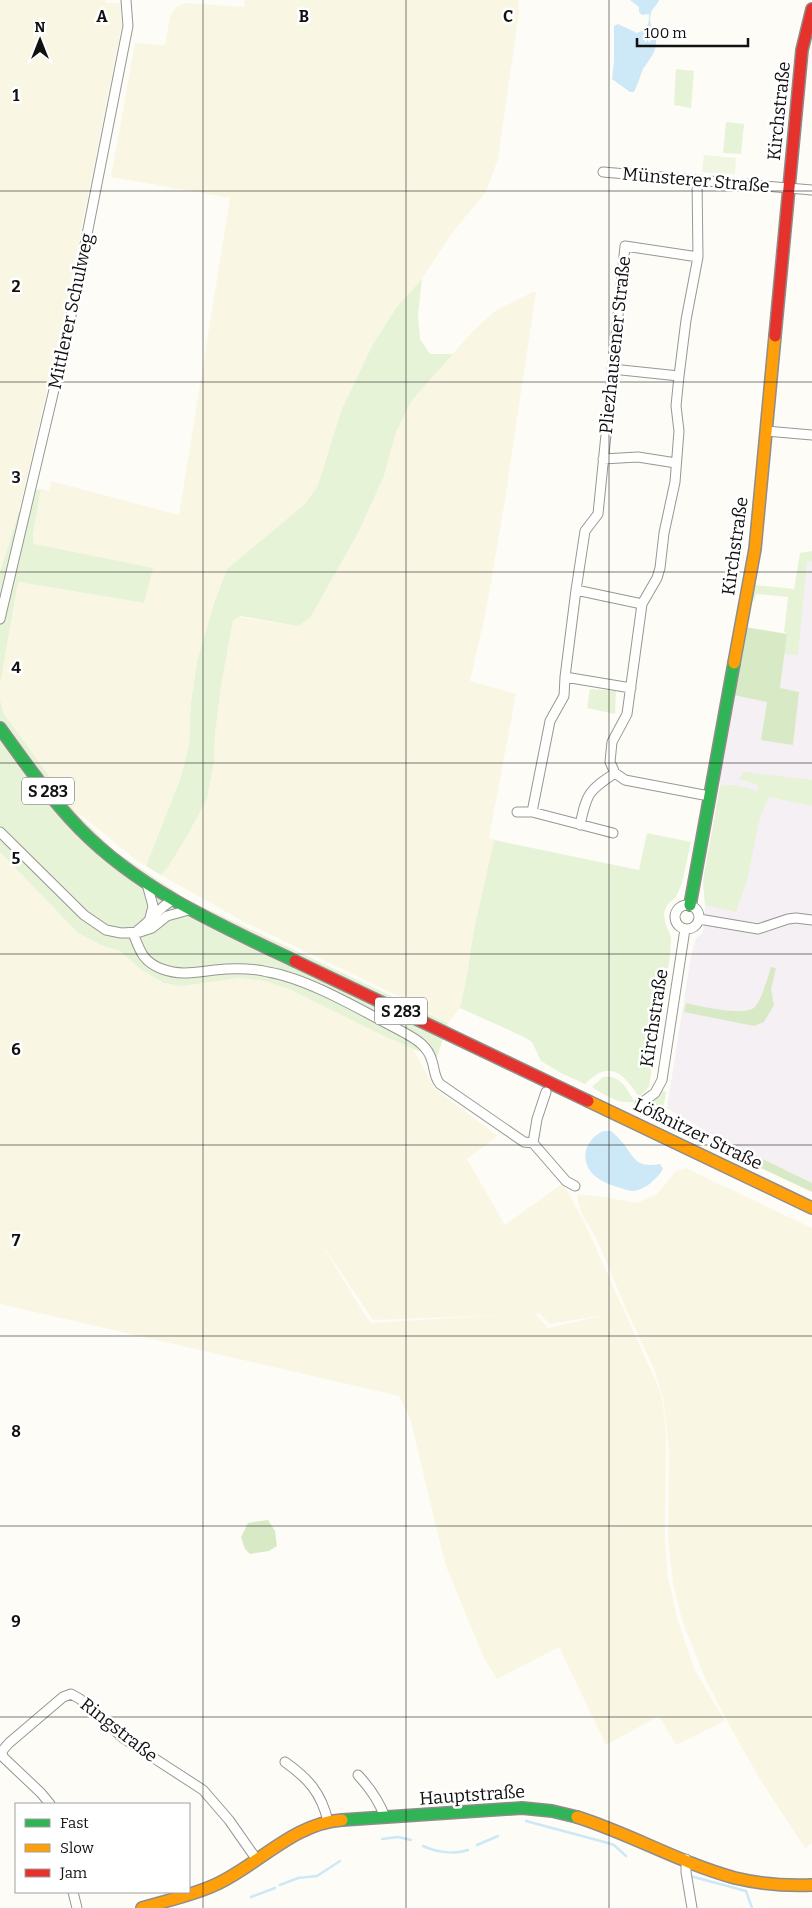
<svg xmlns="http://www.w3.org/2000/svg" width="812" height="1908" font-family="Bitter,serif">
<style>
.industrial{fill:#f5f0f3}
.farmland{fill:#f9f7e4;fill-rule:evenodd}
.green{fill:#e7f3d7}
.forest{fill:#d8eac5}
.pitch{fill:#f0f6e1}
.water{fill:#cde8f7}
.lines{fill:none;stroke-linecap:round;stroke-linejoin:round}
.stream{stroke:#cde8f7;stroke-width:2.5}
.street-casing{stroke:#979795;stroke-width:11}
.fast-casing{stroke:#8e8d8b;stroke-width:14}
.slow-casing{stroke:#8e8d8b;stroke-width:14}
.jam-casing{stroke:#8e8d8b;stroke-width:14}
.street{stroke:#fffffe;stroke-width:9}
.fast{stroke:#30b455;stroke-width:11}
.slow{stroke:#ff9f0a;stroke-width:11}
.jam{stroke:#e5322d;stroke-width:11}
.grid{fill:none;stroke:#111;stroke-width:1;stroke-opacity:0.55}
.labels{text-anchor:middle;dominant-baseline:central;stroke-width:5;stroke-linejoin:round;paint-order:stroke}
.shield{fill:#fff;stroke:#585858;stroke-width:1}
.shield-label{font-size:16px;font-weight:bold;fill:#111}
.street-label{font-size:18px;fill:#111;stroke:#fff}
.grid-label{font-size:16px;text-anchor:middle;font-weight:bold;fill:#111;stroke:#fff;stroke-width:5;stroke-linejoin:round;paint-order:stroke}
</style>
<rect width="100%" height="100%" fill="#fdfcf7"/>
<path class="industrial" d="M 802,555 L 812,555 L 812,1183 L 721,1140 L 667,1108 L 691,956 L 696,938 L 703,933 L 705,905 L 703,881 L 720,786 L 720,777 L 733,695 L 767,702 L 799,692 L 780,689 L 791,596 L 797,597 Z"/>
<path class="farmland" d="M 0,0 L 106,0 L 106,3 L 120,3 L 122,25 L 62,326 L 19,511 L 0,572 Z
M 245,0 L 518,0 L 519,13 L 498,159 L 486,192 L 452,233 L 422,279 L 396,308 L 372,346 L 341,411 L 318,485 L 305,504 L 227,569 L 214,603 L 197,662 L 191,702 L 189,746 L 181,777 L 146,866 L 137,861 L 85,818 L 77,814 L 4,714 L 0,700 L 0,685 L 18,582 L 143,603 L 35,546 L 33,534 L 41,489 L 49,491 L 51,481 L 179,515 L 230,198 L 111,177 L 135,43 L 165,45 L 170,16 L 176,7 L 185,3 L 244,7 Z
M 533,292 L 536,292 L 504,506 L 486,611 L 470,681 L 516,694 L 489,838 L 494,840 L 474,929 L 467,975 L 460,1008 L 448,1023 L 400,997 L 244,922 L 161,875 L 187,836 L 207,799 L 214,762 L 215,735 L 221,686 L 233,620 L 239,617 L 298,626 L 359,531 L 384,476 L 396,432 L 412,400 L 472,332 L 495,311 Z
M 0,852 L 78,933 L 103,946 L 120,951 L 140,969 L 183,986 L 239,978 L 265,981 L 291,990 L 413,1049 L 435,1089 L 498,1136 L 467,1159 L 505,1225 L 563,1183 L 586,1226 L 659,1388 L 663,1404 L 666,1436 L 665,1538 L 668,1578 L 678,1621 L 695,1671 L 725,1721 L 676,1745 L 659,1716 L 606,1745 L 559,1647 L 497,1679 L 484,1658 L 445,1564 L 410,1418 L 399,1396 L 0,1304 ZM 317,1237 L 373,1320 L 505,1315 L 370,1323 ZM 539,1313 L 550,1324 L 605,1315 L 548,1328 L 535,1314 Z
M 686,1168 L 812,1228 L 812,1843 L 805,1848 L 761,1781 L 728,1723 L 705,1678 L 683,1623 L 673,1584 L 668,1540 L 669,1450 L 663,1398 L 654,1369 L 627,1311 L 597,1240 L 581,1212 L 577,1196 L 579,1194 L 610,1198 L 637,1203 L 657,1194 L 676,1171 Z"/>
<path class="green" d="M 676,69 L 694,71 L 691,108 L 674,105 Z
M 726,122 L 744,124 L 741,154 L 723,153 Z
M 422,279 L 418,315 L 420,339 L 430,354 L 453,354 L 412,400 L 396,432 L 384,476 L 359,531 L 310,618 L 298,626 L 241,616 L 233,620 L 221,686 L 215,735 L 214,762 L 207,799 L 187,836 L 168,867 L 161,875 L 146,866 L 181,777 L 189,746 L 191,702 L 197,662 L 214,603 L 227,569 L 305,504 L 318,485 L 341,411 L 372,346 L 396,308 Z
M 41,489 L 33,534 L 34,544 L 153,568 L 144,603 L 18,582 L 0,685 L 0,572 L 19,511 L 27,514 L 32,491 Z
M 812,551 L 812,561 L 807,562 L 798,655 L 784,654 L 787,634 L 784,632 L 788,597 L 756,594 L 754,601 L 751,601 L 754,585 L 794,589 L 800,553 Z
M 590,689 L 616,691 L 615,714 L 587,708 Z
M 0,700 L 4,714 L 77,814 L 115,851 L 179,894 L 179,909 L 180,896 L 448,1023 L 437,1057 L 413,1049 L 380,1034 L 291,990 L 265,981 L 239,978 L 182,986 L 164,983 L 140,969 L 120,951 L 103,946 L 78,933 L 0,852 Z
M 744,772 L 812,780 L 812,806 L 769,797 L 760,817 L 747,881 L 736,912 L 705,905 L 703,881 L 720,786 L 735,785 L 758,791 L 758,785 L 739,779 Z
M 647,833 L 691,842 L 682,883 L 676,897 L 667,905 L 664,913 L 665,922 L 671,937 L 670,957 L 649,1087 L 639,1097 C 623,1073 610,1059 585,1084 L 561,1073 L 541,1061 L 532,1042 L 522,1036 L 460,1008 L 467,975 L 474,929 L 494,840 L 639,870 Z
M 603,1077 C 620,1075 626,1087 634,1101 L 634,1102 C 617,1104 605,1095 592,1087 Z
M 662,1090 L 666,1092 L 662,1115 L 660,1116 L 645,1106 L 655,1100 Z"/>
<path class="forest" d="M 745,627 L 787,634 L 780,688 L 799,692 L 793,745 L 761,740 L 767,702 L 733,695 Z
M 771,967 L 776,968 L 771,989 L 774,1005 L 764,1022 L 754,1026 L 684,1012 L 686,1003 C 700,1006 744,1017 755,1007 C 761,1001 768,977 771,967 Z
M 748,1152 L 812,1183 L 812,1192 L 744,1160 Z
M 268,1520 L 275,1531 L 277,1546 L 269,1551 L 250,1554 L 245,1549 L 241,1537 L 248,1523 Z"/>
<path class="pitch" d="M 704,155 L 736,158 L 735,174 L 702,172 Z"/>
<path class="water" d="M 630,0 L 659,0 C 657,6 652,8 651,13 C 647,25 657,33 656,44 C 655,54 648,61 643,69 C 640,76 638,84 634,92 L 630,92 L 612,79 L 614,61 L 614,26 L 618,24 L 637,33 C 648,29 649,25 649,14 L 642,15 L 639,12 L 639,7 Z
M 603,1131 L 611,1131 C 615,1135 619,1138 622,1142 C 636,1159 635,1168 660,1164 L 663,1169 C 657,1179 645,1190 633,1191 C 629,1191 624,1189 621,1188 C 612,1186 597,1180 591,1172 C 579,1156 587,1139 603,1131 Z"/>
<g class="lines">
<path class="stream" d="M 526,1821 L 608,1843 L 614,1845 L 626,1856
M 382,1839 L 398,1837 L 411,1840
M 477,1845 L 498,1836
M 423,1846 C 436,1852 454,1855 468,1850
M 690,1876 L 746,1891 L 752,1908
M 280,1885 L 298,1878 L 317,1876 L 340,1861
M 251,1897 L 275,1888"/>
<defs>
<path id="street" d="M 603,172 L 812,190
M 697,180 L 698,257 L 686,320 L 679,376 L 676,406 L 679,431 L 675,482 L 664,533 L 660,568 L 657,578 L 642,604 L 627,714 L 612,742 L 610,762 L 615,773 L 625,780 L 709,796
M 612,369 L 679,376
M 766,431 L 812,435
M 603,459 L 638,457 L 676,463
M 576,590 L 642,604
M 0,619 L 69,326 L 128,26 L 126,0
M 565,677 L 631,688
M 517,812 L 532,812 L 613,833
M 532,812 L 550,721 L 564,696 L 565,677 L 576,590 L 585,531 L 598,514 L 625,246 L 698,257
M 580,825 C 587,793 588,791 615,773
M 0,832 L 84,915 L 106,930 L 121,933 L 140,932 L 152,928 L 167,916 L 189,910
M 147,884 L 153,906 L 150,918
M675 917a12 12 0 1 1 24 0a12 12 0 1 1-24 0Z
M 699,919 L 758,929 L 788,919 L 796,918 L 812,920
M 138,930 C 151,921 159,907 173,900
M 133,933 C 140,951 143,962 162,969 C 181,976 196,972 215,970 C 232,968 251,968 268,972 C 310,979 364,1012 403,1032 C 416,1039 428,1046 432,1061 C 435,1070 434,1077 440,1084 L 524,1142 L 533,1143
M 640,1104 L 655,1093 L 662,1080 L 685,929
M 533,1143 L 566,1181 L 575,1186
M 533,1143 L 537,1119 L 546,1092
M 285,1762 C 309,1779 321,1793 328,1821
M 358,1775 C 370,1788 379,1801 385,1817
M 50,1804 L 41,1793 L 3,1757 L 2,1751 L 9,1743 L 63,1697 L 71,1694 L 80,1699 L 123,1738 L 203,1790 L 229,1820 L 257,1860
M 686,1859 L 686,1872 L 692,1908
M 73,1892 L 77,1908"/>
<path id="fast" d="M 0,728 C 25,763 50,798 80,829 C 140,890 219,925 295,961
M 690,905 L 734,663
M 342,1820 L 522,1808 L 552,1811 L 577,1817"/>
<path id="slow" d="M 734,663 L 755,549 L 775,336
M 588,1101 L 812,1208
M 577,1817 C 631,1834 680,1863 735,1878 C 760,1884 787,1886 812,1885
M 142,1908 C 168,1900 195,1895 219,1883 C 260,1863 295,1823 342,1820"/>
<path id="jam" d="M 775,336 L 802,50 L 812,9
M 295,961 L 588,1101"/>
</defs>
<use href="#street" class="street-casing"/>
<use href="#fast" class="fast-casing"/>
<use href="#slow" class="slow-casing"/>
<use href="#jam" class="jam-casing"/>
<use href="#street" class="street"/>
<use href="#fast" class="fast"/>
<use href="#slow" class="slow"/>
<use href="#jam" class="jam"/>
</g>
<path class="grid" d="M 203,0 L 203,1908M 406,0 L 406,1908M 609,0 L 609,1908M 0,191 L 812,191M 0,382 L 812,382M 0,572 L 812,572M 0,763 L 812,763M 0,954 L 812,954M 0,1145 L 812,1145M 0,1336 L 812,1336M 0,1526 L 812,1526M 0,1717 L 812,1717"/>
<g class="labels">
<g class="shield">
<rect x="22" y="777.5" width="52" height="27" rx="4"/>
<rect x="375" y="997.5" width="52" height="27" rx="4"/>
</g>
<g class="shield-label">
<text x="48" y="791">S 283</text>
<text x="401" y="1011">S 283</text>
</g>
<g class="street-label">
<text transform="translate(779 111) rotate(-84)">Kirchstraße</text>
<text transform="translate(696 180) rotate(5)">Münsterer Straße</text>
<text transform="translate(71 311) rotate(-78)">Mittlerer Schulweg</text>
<text transform="translate(615 345) rotate(-84)">Pliezhausener Straße</text>
<text transform="translate(735 546) rotate(-82)">Kirchstraße</text>
<text transform="translate(654 1018) rotate(-81)">Kirchstraße</text>
<text transform="translate(698 1134) rotate(26)">Lößnitzer Straße</text>
<text transform="translate(119 1730) rotate(38)">Ringstraße</text>
<text transform="translate(472 1795) rotate(-4)">Hauptstraße</text>
</g>
</g>
<g class="grid-label">
<text x="102" y="22">A</text>
<text x="304" y="22">B</text>
<text x="508" y="22">C</text>
<text x="16" y="101">1</text>
<text x="16" y="292">2</text>
<text x="16" y="483">3</text>
<text x="16" y="673">4</text>
<text x="16" y="864">5</text>
<text x="16" y="1055">6</text>
<text x="16" y="1246">7</text>
<text x="16" y="1437">8</text>
<text x="16" y="1627">9</text>
</g>
<rect x="15" y="1803" width="175" height="90" fill="#ffffff" stroke="#a0a0a0"/>
<rect x="25" y="1819" width="25" height="8" fill="#30b455" stroke="#a0a0a0"/>
<text x="60" y="1828" font-size="15" fill="#111111">Fast</text>
<rect x="25" y="1844" width="25" height="8" fill="#ff9f0a" stroke="#a0a0a0"/>
<text x="60" y="1853" font-size="15" fill="#111111">Slow</text>
<rect x="25" y="1869" width="25" height="8" fill="#e5322d" stroke="#a0a0a0"/>
<text x="60" y="1878" font-size="15" fill="#111111">Jam</text>
<g transform="translate(40 40)" stroke="#ffffff" stroke-width="4" paint-order="stroke">
<path d="M0-4L9 19L0 12L-9 19Z" fill="#111111"/>
<text y="-8" font-size="14" font-weight="bold" text-anchor="middle" fill="#111111">N</text>
</g>
<path d="M637 38v8h111v-8" fill="none" stroke="#111111" stroke-width="2.5"/>
<text x="644" y="38" font-size="15" fill="#111111" stroke="#ffffff" stroke-width="4" paint-order="stroke">100 m</text>
</svg>
